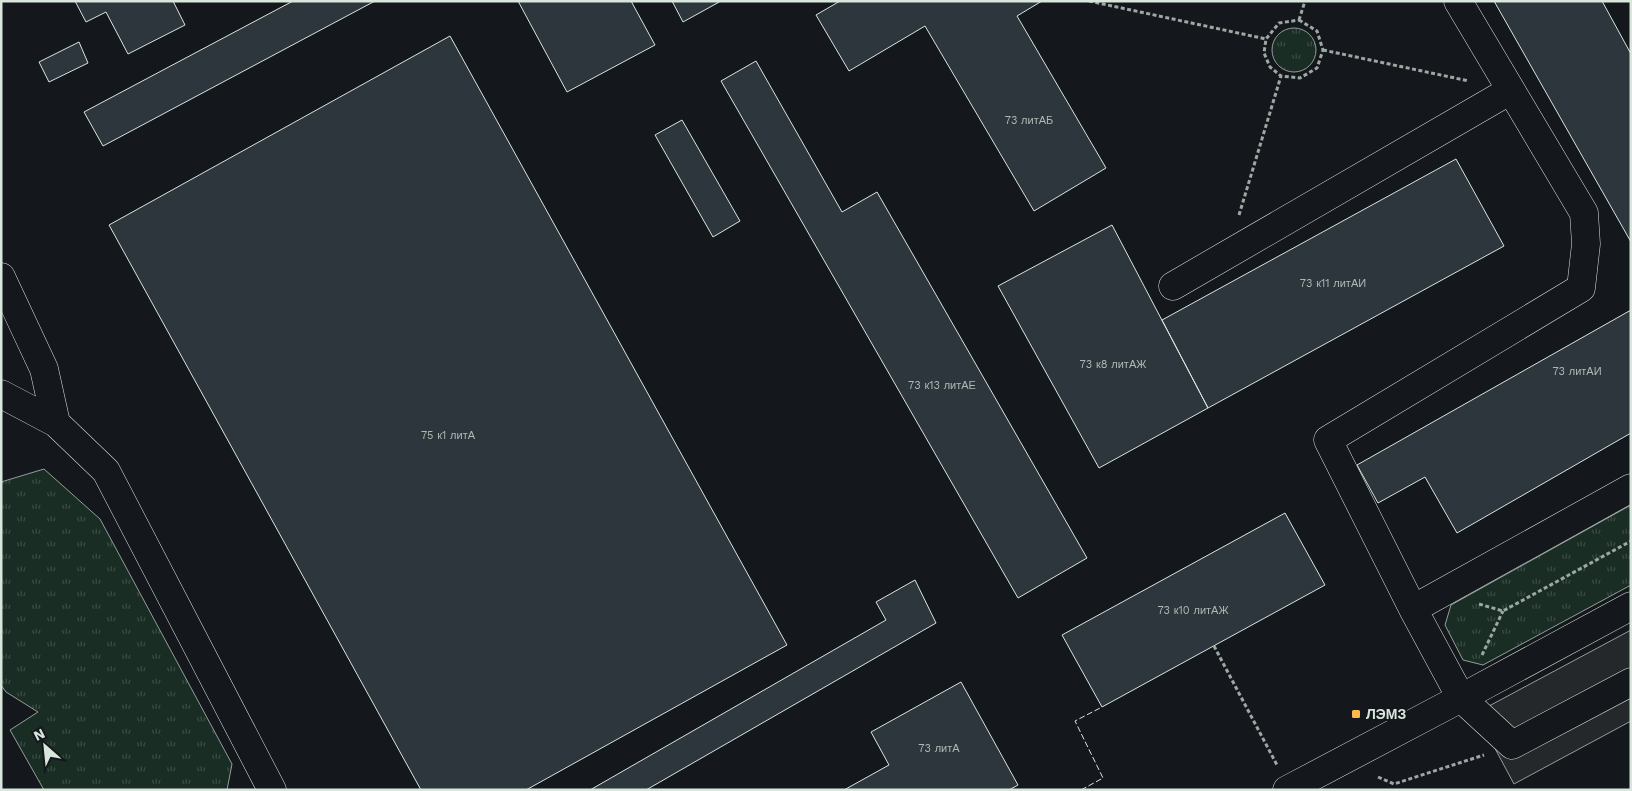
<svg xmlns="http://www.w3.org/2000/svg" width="1632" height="791" font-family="'Work Sans',sans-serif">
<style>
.grass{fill:url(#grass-tufts);stroke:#939e99}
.parking{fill:#24282b;stroke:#939e99}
.building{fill:#2c363c;stroke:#d8e6dc}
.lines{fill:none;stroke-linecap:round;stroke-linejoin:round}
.minor-casing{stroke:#d8e6dc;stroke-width:29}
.path{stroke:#9da8a2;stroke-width:3;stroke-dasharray:4 2.5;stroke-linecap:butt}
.minor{stroke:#14181c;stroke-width:28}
.fence{stroke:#d8e6dc;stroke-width:1;stroke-dasharray:6 2.5;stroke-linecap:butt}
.poi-dot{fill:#ffb74d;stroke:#14181c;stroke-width:2}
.labels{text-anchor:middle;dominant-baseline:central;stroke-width:4;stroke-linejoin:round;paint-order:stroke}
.number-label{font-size:11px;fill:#adbab4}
.poi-label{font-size:14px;font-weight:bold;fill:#d8e6dc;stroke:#14181c;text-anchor:start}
</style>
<defs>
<pattern id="grass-tufts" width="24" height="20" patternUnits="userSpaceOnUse" patternTransform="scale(1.25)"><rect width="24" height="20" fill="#1a2d24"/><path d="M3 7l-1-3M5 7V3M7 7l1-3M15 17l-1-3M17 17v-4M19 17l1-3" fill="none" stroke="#3b4b43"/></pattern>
</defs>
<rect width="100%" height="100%" fill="#14181c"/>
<path class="grass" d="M1272 50a22 22 0 1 1 44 0a22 22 0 1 1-44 0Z
M 44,469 L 100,519 L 232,764 L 227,790 L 44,790 L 10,730 L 38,712 L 6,692 L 1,685 L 1,482 Z
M 1631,505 L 1631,585 L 1483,665 L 1463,660 L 1445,625 L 1451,605 Z"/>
<path class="parking" d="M 1631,630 L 1631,721 L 1514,784 L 1476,713 Z"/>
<path class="building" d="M 75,1 L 173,1 L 185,25 L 128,54 L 106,12 L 86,22 Z
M 293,1 L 375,1 L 103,146 L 84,112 Z
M 518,1 L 631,1 L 655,45 L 567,92 Z
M 672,1 L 721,1 L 683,22 Z
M 840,1 L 1042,1 L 1017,16 L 1106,168 L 1034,211 L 925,26 L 849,71 L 816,15 Z
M 1494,1 L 1602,1 L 1631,54 L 1631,242 Z
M 450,36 L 787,645 L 526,790 L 421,790 L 109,225 Z
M 79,42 L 88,63 L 49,82 L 39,62 Z
M 756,61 L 842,212 L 877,192 L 1087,558 L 1018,598 L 721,81 Z
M 682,120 L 740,221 L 713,237 L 655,135 Z
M 1456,159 L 1504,246 L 1208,408 L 1162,320 Z
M 1112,225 L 1208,408 L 1099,468 L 998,286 Z
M 1631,310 L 1631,433 L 1457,533 L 1425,477 L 1378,503 L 1357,465 Z
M 1285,513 L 1325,585 L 1102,707 L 1062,635 Z
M 915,580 L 936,623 L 646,790 L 590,790 L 886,620 L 876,602 Z
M 961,682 L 1018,785 L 1009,790 L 844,790 L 889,765 L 871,732 Z"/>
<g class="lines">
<defs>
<path id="minor" d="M 1,277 L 44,369 L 56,423
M 1173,286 L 1511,90
M 1,394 L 56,423 L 106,471 L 272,790
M 1631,488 L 1413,609 L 1461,698 L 1512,745 L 1631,682
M 1413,609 L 1328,440 L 1581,288 L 1586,244 L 1584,213 L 1458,1
M 1287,790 L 1461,698 L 1631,606"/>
</defs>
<use href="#minor" class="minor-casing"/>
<path class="path" d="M 1089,1 L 1266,39
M 1299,20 L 1317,31 L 1323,50 L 1317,68 L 1300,78 L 1281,76 L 1270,67 L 1264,53 L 1266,39 L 1279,23 Z
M 1299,20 L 1305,1
M 1323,50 L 1469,81
M 1239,215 L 1281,76
M 1479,604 L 1503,611 L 1631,541
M 1214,646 L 1277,765
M 1482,655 L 1503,611
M 1378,777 L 1394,784 L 1484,755"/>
<use href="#minor" class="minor"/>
<path class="fence" d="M 1081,790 L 1103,778 L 1075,721 L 1102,707"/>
</g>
<rect class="poi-dot" x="1351" y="709" width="10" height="10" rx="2.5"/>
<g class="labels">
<g class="number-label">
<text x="1029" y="120">73 литАБ</text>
<text x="1333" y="283">73 к11 литАИ</text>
<text x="1113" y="364">73 к8 литАЖ</text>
<text x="1577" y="371">73 литАИ</text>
<text x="942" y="385">73 к13 литАЕ</text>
<text x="448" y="435">75 к1 литА</text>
<text x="1193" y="610">73 к10 литАЖ</text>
<text x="939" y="748">73 литА</text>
</g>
<g class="poi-label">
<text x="1366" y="714">ЛЭМЗ</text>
</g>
</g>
<rect width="1632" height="791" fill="none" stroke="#d8e6dc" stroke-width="5"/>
<g transform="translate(45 746) rotate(333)" stroke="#14181c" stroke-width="4" paint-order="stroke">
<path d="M0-4L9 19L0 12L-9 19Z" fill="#d8e6dc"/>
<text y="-8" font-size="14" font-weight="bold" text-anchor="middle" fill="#d8e6dc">N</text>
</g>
</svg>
